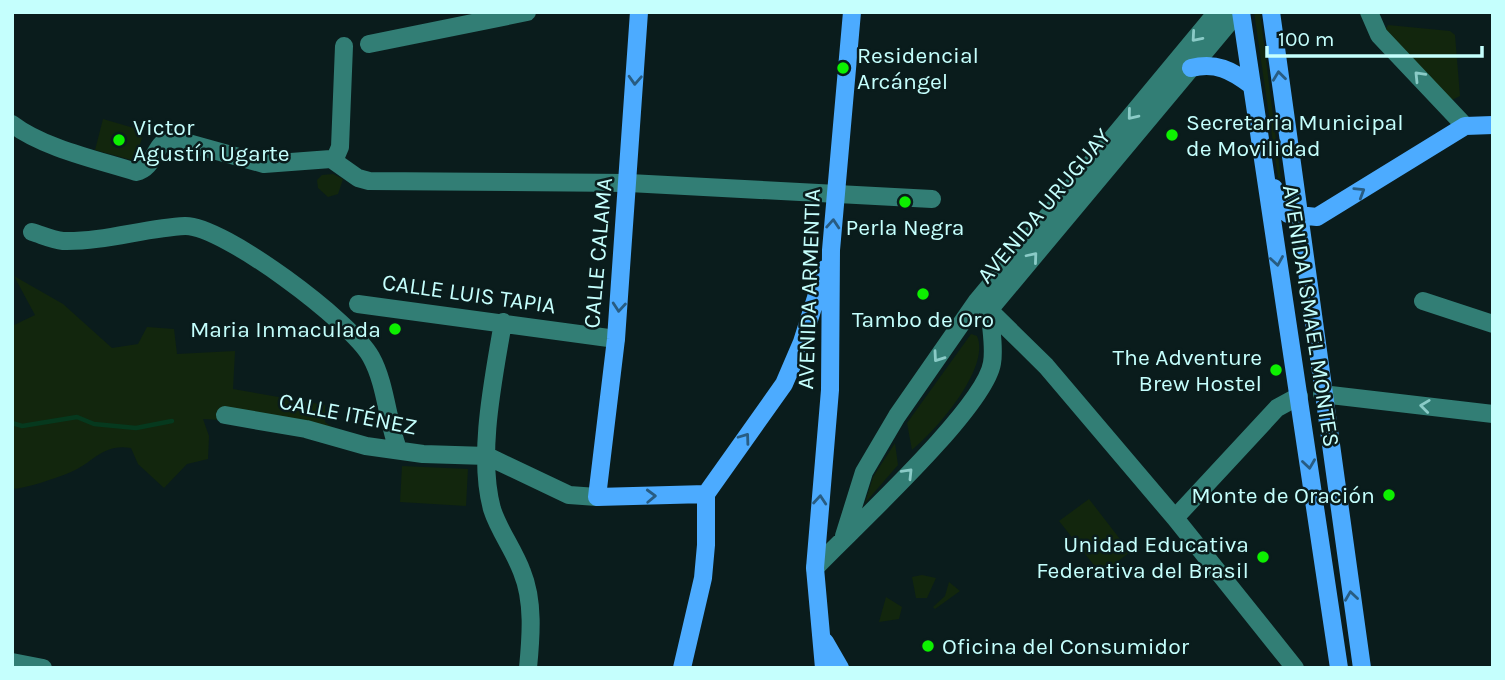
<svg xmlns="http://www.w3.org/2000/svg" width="1505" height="680" font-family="Karla,sans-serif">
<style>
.green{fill:#12260d}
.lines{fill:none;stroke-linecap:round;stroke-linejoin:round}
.stream{stroke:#06391e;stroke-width:4.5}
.minor{stroke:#327e75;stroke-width:18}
.major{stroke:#4cabff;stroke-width:18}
.oneway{stroke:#8acbc7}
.oneway2{stroke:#285c82}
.poi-dot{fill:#0df000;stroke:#0a1c1c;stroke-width:2.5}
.labels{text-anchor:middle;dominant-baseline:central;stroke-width:5;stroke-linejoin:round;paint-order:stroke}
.poi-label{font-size:23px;fill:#c5fffd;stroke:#0a1c1c;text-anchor:start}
.street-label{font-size:23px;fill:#c5fffd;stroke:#0a1c1c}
</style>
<rect width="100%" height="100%" fill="#0a1c1c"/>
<path class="green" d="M 1254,12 L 1260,12 L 1281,179 L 1278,178 Z
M 1388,25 L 1450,31 L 1455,35 L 1460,96 L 1452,100 L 1384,32 Z
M 103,119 L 144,131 L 135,161 L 95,150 Z
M 333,174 L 343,179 L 338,194 L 328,197 L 318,188 L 317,180 L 322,175 Z
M 14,276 L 63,304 L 112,348 L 138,344 L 147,327 L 174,329 L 177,354 L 235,351 L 233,389 L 325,405 L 325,422 L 354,443 L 273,423 L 203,419 L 209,436 L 208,459 L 187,464 L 164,488 L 138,464 L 131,448 C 103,443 94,462 71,472 C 59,477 25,489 12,489 L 12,326 L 35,315 Z
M 971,334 L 977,336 C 991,368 936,431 912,450 L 907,423 Z
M 895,443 L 898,465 L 865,503 L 873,477 Z
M 402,466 L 468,469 L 466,506 L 400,502 Z
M 1089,499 L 1130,552 L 1101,574 L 1059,521 Z
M 922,575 L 936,578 L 927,598 L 916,598 L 912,577 Z
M 949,582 L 960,591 L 935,609 L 933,607 L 945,596 Z
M 886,597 L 902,607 L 899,619 L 879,622 Z"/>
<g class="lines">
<path class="stream" d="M 12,423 L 22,426 L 77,417 L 94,424 L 136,428 L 172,421"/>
<path class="minor" d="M 1369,12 L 1379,35 L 1465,126
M 369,44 L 527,12
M 12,124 C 43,148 98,160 136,172 C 155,168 153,145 170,138 L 264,164 L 331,159 L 358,178 L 369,181 L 629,183 L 932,199
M 334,161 L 340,147 L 344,46
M 32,232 C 42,235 53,240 63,241 C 104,242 145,228 185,226 C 223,225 353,323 371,357 C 386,384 387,420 398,449
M 1423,301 L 1493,324
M 358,304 L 616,339
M 986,307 L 1046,366 L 1175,518 L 1295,668
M 503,322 C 494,377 477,454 492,509 C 499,531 514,550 522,572 C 534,601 531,637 528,668
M 1322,394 L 1493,414
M 225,415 L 306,429 L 366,446 L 423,454 L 487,456 L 569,495 L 597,497
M 1175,518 L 1277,408 L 1299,396
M 844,536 L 864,472 L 897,416 L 977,301 L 1217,12
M 815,568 C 852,529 985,408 992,363 C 995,346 990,326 990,309 L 1238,12
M 12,662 L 43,668"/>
<path class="major" d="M 639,12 L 616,339 L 597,497 L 706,494
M 1241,12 L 1339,668
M 1271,12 L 1362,668
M 1191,68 C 1216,62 1231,70 1251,85
M 1274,188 L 1276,201 L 1288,214 L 1317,217 L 1465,126 L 1493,125
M 825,642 L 840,668
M 682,668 L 703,578 L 706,545 L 706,494 L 784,384 L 802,342 L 825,269
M 824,668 L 815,568 L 830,390 L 831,250 L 852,12"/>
</g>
<defs><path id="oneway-chevron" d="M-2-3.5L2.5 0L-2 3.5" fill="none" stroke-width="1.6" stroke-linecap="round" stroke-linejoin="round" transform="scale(1.75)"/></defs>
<g class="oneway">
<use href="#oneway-chevron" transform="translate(1196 37) rotate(131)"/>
<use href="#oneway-chevron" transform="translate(1419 76) rotate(-134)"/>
<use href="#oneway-chevron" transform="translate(1132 115) rotate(129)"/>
<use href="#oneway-chevron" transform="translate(1033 257) rotate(-50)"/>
<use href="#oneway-chevron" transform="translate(938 357) rotate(125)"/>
<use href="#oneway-chevron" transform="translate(1425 406) rotate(-173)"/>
<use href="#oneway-chevron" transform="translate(908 473) rotate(-46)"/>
</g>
<g class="oneway2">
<use href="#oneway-chevron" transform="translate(1279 76) rotate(-97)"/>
<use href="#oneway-chevron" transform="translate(635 80) rotate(93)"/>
<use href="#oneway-chevron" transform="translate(1360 192) rotate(-32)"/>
<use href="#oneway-chevron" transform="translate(833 224) rotate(-86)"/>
<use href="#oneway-chevron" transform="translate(1277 261) rotate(81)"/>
<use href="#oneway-chevron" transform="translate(619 307) rotate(95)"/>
<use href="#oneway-chevron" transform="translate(745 438) rotate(-54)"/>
<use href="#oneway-chevron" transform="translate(1309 464) rotate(82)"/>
<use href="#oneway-chevron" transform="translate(651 496) rotate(-2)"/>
<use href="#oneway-chevron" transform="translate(820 500) rotate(-85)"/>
<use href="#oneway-chevron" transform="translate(1351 596) rotate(-98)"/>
</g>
<g class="poi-dot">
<circle cx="843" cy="68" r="7"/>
<circle cx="1172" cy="135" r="7"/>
<circle cx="119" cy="140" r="7"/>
<circle cx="905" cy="202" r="7"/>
<circle cx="923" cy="294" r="7"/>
<circle cx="395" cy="329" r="7"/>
<circle cx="1276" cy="370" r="7"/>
<circle cx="1389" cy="495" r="7"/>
<circle cx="1263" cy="557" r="7"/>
<circle cx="928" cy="646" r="7"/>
</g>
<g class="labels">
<g class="poi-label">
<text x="857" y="55">Residencial<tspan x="857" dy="26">Arcángel</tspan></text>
<text x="1186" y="122">Secretaria Municipal<tspan x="1186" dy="26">de Movilidad</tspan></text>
<text x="133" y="127">Victor<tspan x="133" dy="26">Agustín Ugarte</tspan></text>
<text x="905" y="227" text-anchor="middle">Perla Negra</text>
<text x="923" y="319" text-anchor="middle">Tambo de Oro</text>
<text x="381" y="329" text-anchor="end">Maria Inmaculada</text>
<text x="1262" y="357" text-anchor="end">The Adventure<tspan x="1262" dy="26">Brew Hostel</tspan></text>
<text x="1375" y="495" text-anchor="end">Monte de Oración</text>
<text x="1249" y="544" text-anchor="end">Unidad Educativa<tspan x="1249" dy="26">Federativa del Brasil</tspan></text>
<text x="942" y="646">Oficina del Consumidor</text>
</g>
<g class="street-label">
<text transform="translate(1044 206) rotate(-50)">AVENIDA URUGUAY</text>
<text transform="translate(598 253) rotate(-85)">CALLE CALAMA</text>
<text transform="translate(809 289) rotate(-88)">AVENIDA ARMENTIA</text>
<text transform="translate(469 294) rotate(8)">CALLE LUIS TAPIA</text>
<text transform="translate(1311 316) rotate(81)">AVENIDA ISMAEL MONTES</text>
<text transform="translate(348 414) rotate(11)">CALLE ITÉNEZ</text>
</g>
</g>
<rect width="1505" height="680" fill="none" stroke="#c5fffd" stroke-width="28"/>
<path d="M1267 46v10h215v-10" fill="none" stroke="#c5fffd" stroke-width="3.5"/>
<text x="1278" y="46" font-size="21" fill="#c5fffd" stroke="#0a1c1c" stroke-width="5" paint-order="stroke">100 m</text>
</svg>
